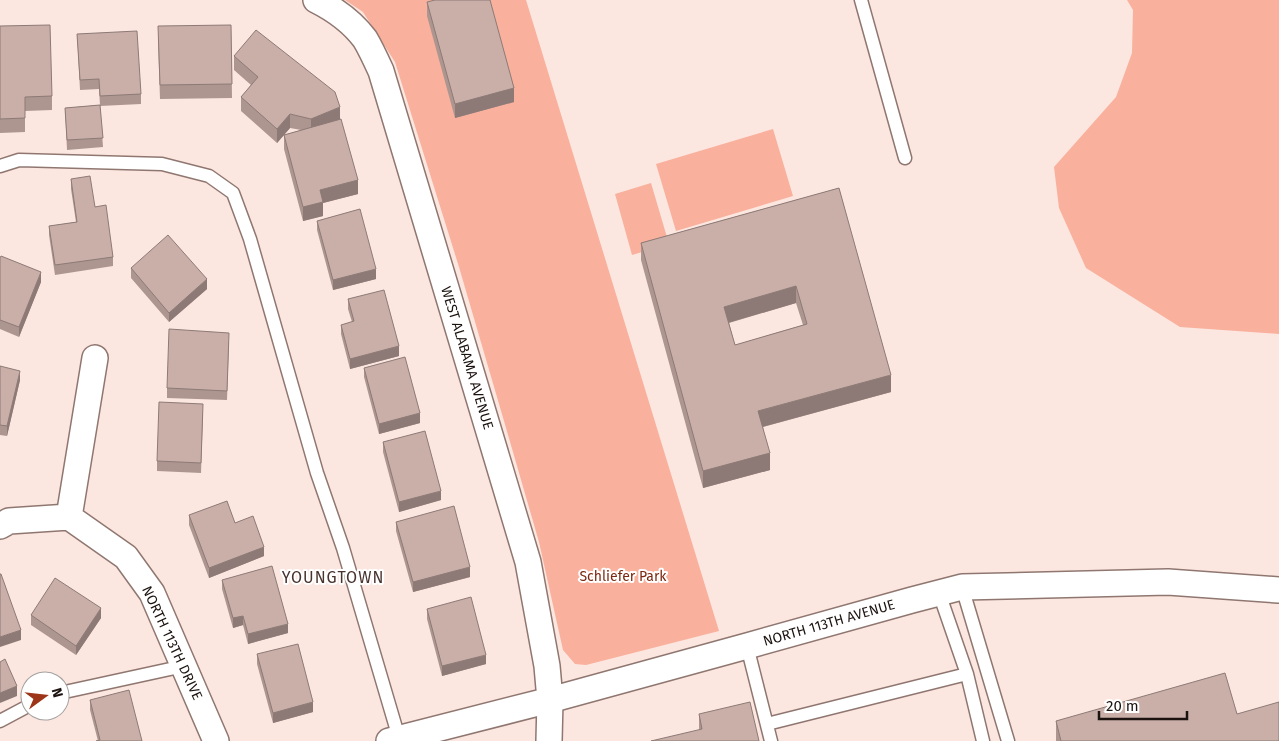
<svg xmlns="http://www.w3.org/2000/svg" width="1279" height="741" font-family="'Fira Sans',sans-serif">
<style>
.green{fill:#f9b09c}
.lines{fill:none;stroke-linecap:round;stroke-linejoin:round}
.service-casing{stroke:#8f7770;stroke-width:15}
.minor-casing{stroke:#8f7770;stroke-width:28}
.service{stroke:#fff;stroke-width:12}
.minor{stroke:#fff;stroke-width:25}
.wall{fill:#ad9690;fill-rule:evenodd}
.shaded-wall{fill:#8d7a76}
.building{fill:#c9afa8;stroke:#8d7a76;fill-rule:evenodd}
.labels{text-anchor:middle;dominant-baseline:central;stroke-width:4;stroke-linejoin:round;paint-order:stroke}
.street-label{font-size:14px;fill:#1c1310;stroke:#fff}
.park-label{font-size:14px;fill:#7c2710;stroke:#fff}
.quarter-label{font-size:16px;letter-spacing:1px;fill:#48332e;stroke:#fff}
</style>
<rect width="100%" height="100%" fill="#fce6e0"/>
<path class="green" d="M 345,0 L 526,0 L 719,631 L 586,665 L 575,664 L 563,650 L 539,542 L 504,421 L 459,267 L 395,62 L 363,12 Z
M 1127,0 L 1279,0 L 1279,334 L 1180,327 L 1086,268 L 1059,208 L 1054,167 L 1116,97 L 1132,53 L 1133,10 Z
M 773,129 L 793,196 L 676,231 L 656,164 Z
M 651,183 L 669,244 L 632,255 L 615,194 Z"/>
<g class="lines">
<defs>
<path id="service" d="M 861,0 L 905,158
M 0,166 L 19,160 L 162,164 L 209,176 L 233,193 L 250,239 L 317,473 L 343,548 L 399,738
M 962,587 L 1008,741
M 939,593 L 967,674 L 983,741
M 747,646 L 771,741
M 60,693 L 184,666
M 0,721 L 30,705
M 767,724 L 967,674"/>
<path id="minor" d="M 316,0 C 334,9 353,23 365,39 C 371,49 376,60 381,71 L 528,562 L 547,666 L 550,700 L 549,741
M 95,358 L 69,517 L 126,557 L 152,593 L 216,741
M 0,526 L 9,521 L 69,517
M 389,741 L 550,700 L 747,646 L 912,600 L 962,587 L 1168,582 L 1279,590"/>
</defs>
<use href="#service" class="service-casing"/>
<use href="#minor" class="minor-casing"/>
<use href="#service" class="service"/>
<use href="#minor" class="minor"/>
</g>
<path class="wall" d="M 427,2 L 514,102 L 455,118 L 427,16 Z
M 231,25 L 232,98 L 160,99 L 158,40 Z
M 0,26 L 52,96 L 52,110 L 25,111 L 25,132 L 0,133 Z
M 77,34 L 141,94 L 141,104 L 100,106 L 103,147 L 67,150 L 65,108 L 100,105 L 99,89 L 80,90 Z
M 234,56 L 340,120 L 358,194 L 323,203 L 323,216 L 303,221 L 284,149 L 284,135 L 277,143 L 241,111 L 241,97 L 251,85 L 234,70 ZM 290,128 L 301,130 L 284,135 Z
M 71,179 L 95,207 L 113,257 L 113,266 L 55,275 L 49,235 L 49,226 L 76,222 L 71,189 Z
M 839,188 L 891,392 L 763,427 L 770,470 L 703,488 L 641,260 L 641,243 ZM 796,303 L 803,325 L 735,345 L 729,323 Z
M 317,221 L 376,279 L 333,290 L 317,230 Z
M 0,258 L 41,282 L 19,337 L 0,329 Z
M 131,268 L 207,289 L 169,322 L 131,278 Z
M 348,299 L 399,356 L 350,369 L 341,334 L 341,325 L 352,322 L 348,309 Z
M 229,342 L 227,400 L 167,398 L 167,388 Z
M 0,366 L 20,380 L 7,436 L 0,435 Z
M 364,368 L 420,423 L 379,434 L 364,377 Z
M 203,413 L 201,473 L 157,471 L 157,461 Z
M 383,442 L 441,500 L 399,512 L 383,452 Z
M 189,515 L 235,523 L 264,556 L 209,578 L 189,525 Z
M 396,522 L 470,577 L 413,592 L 396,531 Z
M 222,580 L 288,633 L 248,644 L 243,625 L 233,628 L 222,589 Z
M 427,609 L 486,664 L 442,676 L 427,619 Z
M 31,615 L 101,618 L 76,655 L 31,625 Z
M 257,654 L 313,712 L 273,723 L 257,664 Z
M 90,700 L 142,741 L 98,741 L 90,710 Z
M 699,714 L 759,741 L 699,729 Z
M 1237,714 L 1279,741 L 1056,741 L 1056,721 Z"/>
<path class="shaded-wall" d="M 514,88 L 514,102 L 455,118 L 455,104 Z
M 340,107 L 340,121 L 311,133 L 311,119 Z
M 290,114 L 290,128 L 277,143 L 277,129 Z
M 358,180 L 358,194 L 323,203 L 323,216 L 303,221 L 303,207 L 320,190 Z
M 376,269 L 376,279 L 333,290 L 333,280 Z
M 41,272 L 41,282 L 19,337 L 19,327 Z
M 207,279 L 207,289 L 169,322 L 169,313 Z
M 796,286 L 796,303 L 724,324 L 724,307 Z
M 399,346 L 399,356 L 350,369 L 350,359 Z
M 20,371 L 20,380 L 7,436 L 7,426 Z
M 891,375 L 891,392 L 758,428 L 758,411 Z
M 420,413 L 420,423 L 379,434 L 379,424 Z
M 770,453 L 770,470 L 703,488 L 703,471 Z
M 441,491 L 441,500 L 399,512 L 399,502 Z
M 264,547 L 264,556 L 209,578 L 209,568 Z
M 470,567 L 470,577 L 413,592 L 413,582 Z
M 101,608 L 101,618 L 76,655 L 76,646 Z
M 243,616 L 243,625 L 233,628 L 233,618 Z
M 288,624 L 288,633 L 248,644 L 248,634 Z
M 21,630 L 21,640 L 0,647 L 0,637 Z
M 486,655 L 486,664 L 442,676 L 442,666 Z
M 17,686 L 17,696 L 0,703 L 0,693 Z
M 313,702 L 313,712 L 273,723 L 273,713 Z"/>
<path class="building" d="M 435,0 L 490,0 L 514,88 L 455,104 L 427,2 Z
M 50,25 L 52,96 L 25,97 L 25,118 L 0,119 L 0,26 Z
M 231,25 L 232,84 L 160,85 L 158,26 Z
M 256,30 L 335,92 L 340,107 L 311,119 L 290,114 L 277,129 L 241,97 L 258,77 L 234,56 Z
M 137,31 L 141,94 L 100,96 L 99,79 L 80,80 L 77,34 Z
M 100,105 L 103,138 L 67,140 L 65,108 Z
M 341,119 L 358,180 L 320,190 L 323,202 L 303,207 L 284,135 Z
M 90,176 L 95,207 L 106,205 L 113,257 L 55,265 L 49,226 L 77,222 L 71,179 Z
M 839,188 L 891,375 L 758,411 L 770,453 L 703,471 L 641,243 ZM 796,286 L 807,324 L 735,345 L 724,307 Z
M 360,209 L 376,269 L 333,280 L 317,221 Z
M 168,235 L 207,279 L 169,313 L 131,268 Z
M 1,256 L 41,272 L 19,327 L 0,320 L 0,258 Z
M 384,290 L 399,346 L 350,359 L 341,325 L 354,321 L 348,299 Z
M 169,329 L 229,333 L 227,391 L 167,388 Z
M 405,357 L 420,413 L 379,424 L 364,368 Z
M 0,366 L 20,371 L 7,426 L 0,425 Z
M 159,402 L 203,404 L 201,463 L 157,461 Z
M 425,431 L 441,491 L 399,502 L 383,442 Z
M 227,501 L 235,523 L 253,516 L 264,547 L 209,568 L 189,515 Z
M 454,506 L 470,567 L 413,582 L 396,522 Z
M 272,566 L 288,624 L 248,634 L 243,616 L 233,618 L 222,580 Z
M 0,574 L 1,574 L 21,630 L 0,637 Z
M 55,578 L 101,608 L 76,646 L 31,615 Z
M 471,597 L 486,655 L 442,666 L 427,609 Z
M 298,644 L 313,702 L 273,713 L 257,654 Z
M 5,659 L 17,686 L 0,693 L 0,662 Z
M 1225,673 L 1237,714 L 1279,702 L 1279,741 L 1061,741 L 1056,721 Z
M 129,690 L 142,741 L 96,741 L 100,740 L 90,700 Z
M 750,702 L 759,741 L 651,741 L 702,729 L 699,714 Z"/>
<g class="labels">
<g class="street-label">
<text transform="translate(467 358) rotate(73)">WEST ALABAMA AVENUE</text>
<text transform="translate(829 623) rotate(-16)">NORTH 113TH AVENUE</text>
<text transform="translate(172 643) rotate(65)">NORTH 113TH DRIVE</text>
</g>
<g class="park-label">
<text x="623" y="576">Schliefer Park</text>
</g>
<g class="quarter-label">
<text x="333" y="577">YOUNGTOWN</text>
</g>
</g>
<g transform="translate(45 696) rotate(75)"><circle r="24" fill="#ffffff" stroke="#a4a19f"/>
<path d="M0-4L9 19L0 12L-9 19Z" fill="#9d3519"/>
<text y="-8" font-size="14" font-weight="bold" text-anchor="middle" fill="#1c1310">N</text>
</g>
<path d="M1099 711v8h88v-8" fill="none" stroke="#1c1310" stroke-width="2.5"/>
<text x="1106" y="711" font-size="15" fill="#1c1310" stroke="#ffffff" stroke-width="4" paint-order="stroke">20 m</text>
</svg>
